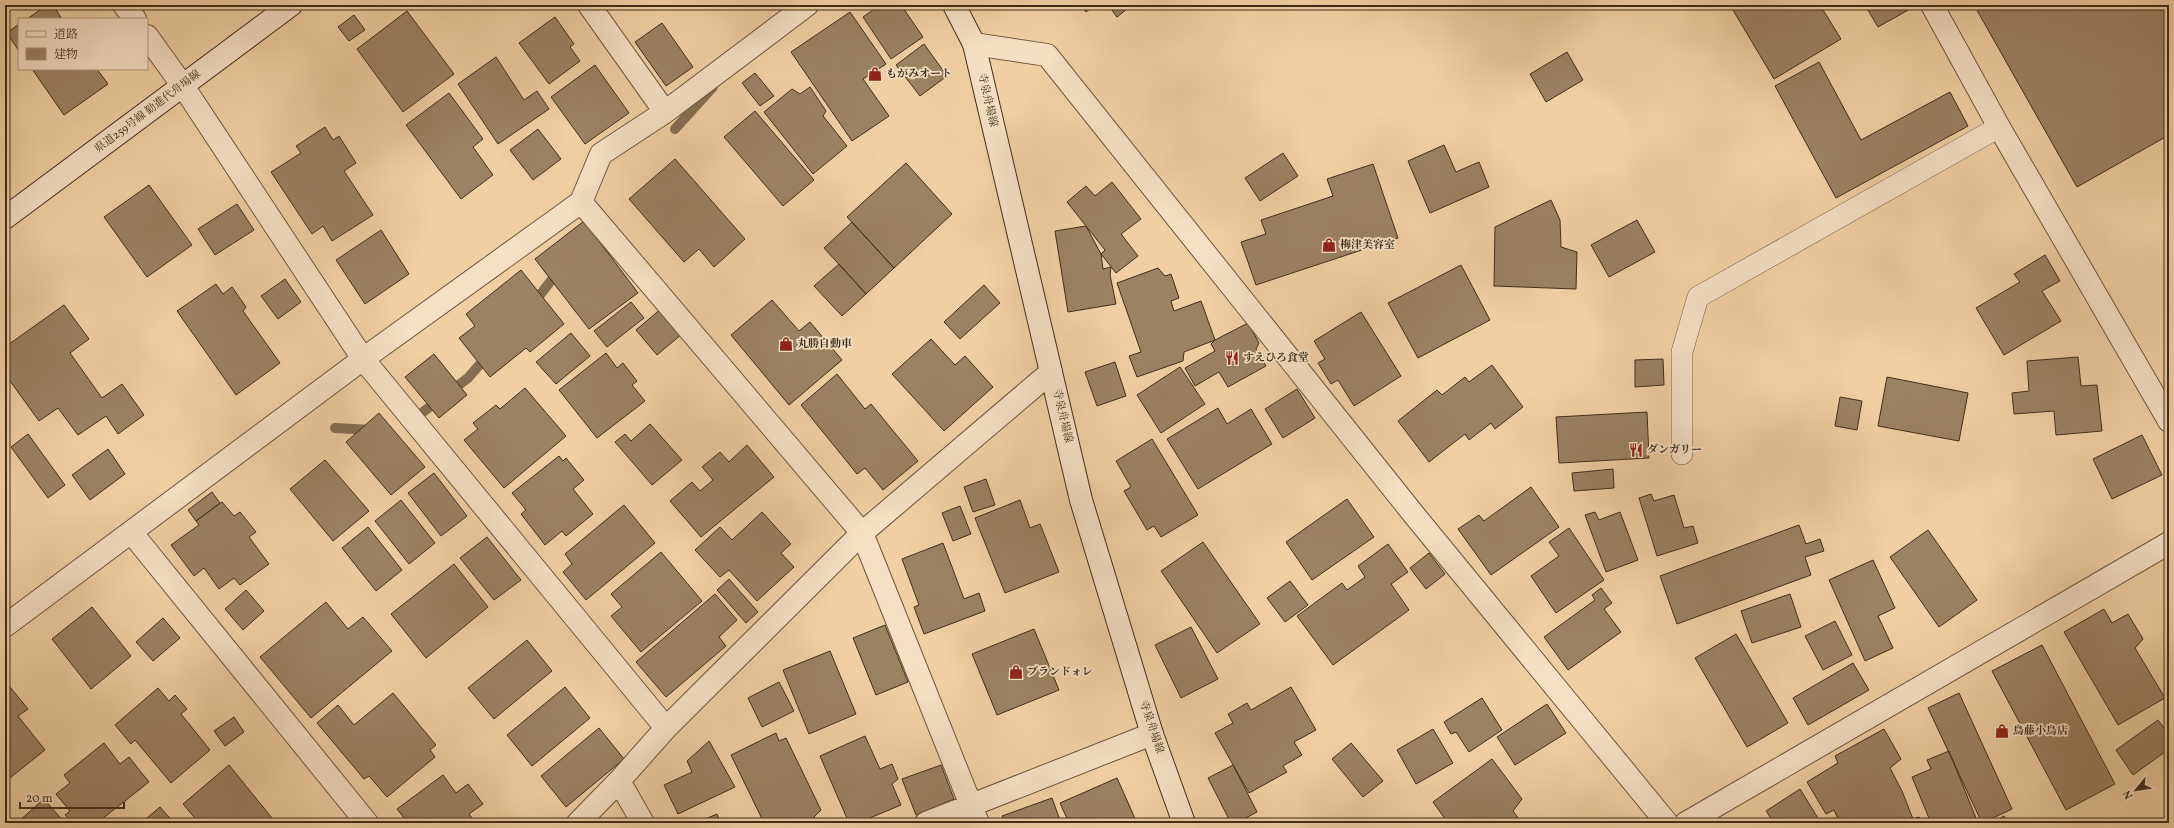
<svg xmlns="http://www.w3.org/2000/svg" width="2174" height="828" font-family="Vollkorn,'Noto Serif JP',serif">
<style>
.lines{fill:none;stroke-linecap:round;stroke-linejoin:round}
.stream{stroke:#846e50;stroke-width:10}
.building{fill:#9b8261;stroke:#3e2e1a}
.lane-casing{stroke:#6a563c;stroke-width:22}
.street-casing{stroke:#6a563c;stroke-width:24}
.secondary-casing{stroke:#3e2e1a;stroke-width:24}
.lane{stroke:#f5e0c3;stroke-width:21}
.street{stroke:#f5e0c3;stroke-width:22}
.secondary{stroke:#f5e0c3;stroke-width:22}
.labels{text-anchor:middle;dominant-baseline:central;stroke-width:3.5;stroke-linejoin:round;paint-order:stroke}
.poi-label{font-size:11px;font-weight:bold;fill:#3e2e1a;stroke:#f5e0c3;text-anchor:start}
.street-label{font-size:11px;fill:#3e2e1a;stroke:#f5e0c3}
</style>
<rect width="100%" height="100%" fill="#f0d0a3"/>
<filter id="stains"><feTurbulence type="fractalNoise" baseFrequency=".005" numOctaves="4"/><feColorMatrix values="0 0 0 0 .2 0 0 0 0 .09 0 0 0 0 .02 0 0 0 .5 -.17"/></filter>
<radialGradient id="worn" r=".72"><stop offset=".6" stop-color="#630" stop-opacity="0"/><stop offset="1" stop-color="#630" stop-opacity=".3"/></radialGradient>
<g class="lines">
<path class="stream" d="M 675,129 L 713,87
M 533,304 L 560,269
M 419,415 L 468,378 L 488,355
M 335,428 L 372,430"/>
</g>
<path class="building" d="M 47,5 L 53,5 L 62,19 L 27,19 Z
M 880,5 L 901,5 L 923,37 L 891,59 L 863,17 Z
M 1081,5 L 1095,5 L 1086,12 Z
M 1108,5 L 1132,5 L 1117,17 Z
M 1730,5 L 1820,5 L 1841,39 L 1774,79 Z
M 1865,5 L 1907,5 L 1910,9 L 1878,27 Z
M 1974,5 L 2169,5 L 2169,135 L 2077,187 Z
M 407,11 L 454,74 L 403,112 L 357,49 Z
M 850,12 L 886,64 L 863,79 L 889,116 L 852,141 L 791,52 Z
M 354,15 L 365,30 L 349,41 L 338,27 Z
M 555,17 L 574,44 L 570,47 L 580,61 L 549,84 L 519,43 Z
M 662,23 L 693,67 L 666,86 L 635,42 Z
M 19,24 L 19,51 L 7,33 Z
M 924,44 L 947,76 L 920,96 L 896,65 Z
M 1567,52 L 1583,80 L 1546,102 L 1530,74 Z
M 496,57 L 524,100 L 537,91 L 549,109 L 498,144 L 458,84 Z
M 1819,62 L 1861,140 L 1950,92 L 1968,126 L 1836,198 L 1775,86 Z
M 595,65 L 629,113 L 585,144 L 551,97 Z
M 32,69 L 97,69 L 108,84 L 64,115 Z
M 755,73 L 774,96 L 760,106 L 742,83 Z
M 810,87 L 826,111 L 823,116 L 847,146 L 813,174 L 764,112 L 792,89 L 800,94 Z
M 449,93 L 483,139 L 473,147 L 493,175 L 461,199 L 406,125 Z
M 755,111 L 814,180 L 783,206 L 724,137 Z
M 325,127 L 333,140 L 339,136 L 356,163 L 344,171 L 373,215 L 332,241 L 323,226 L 312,234 L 271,172 L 301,153 L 296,146 Z
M 538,129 L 561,159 L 533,180 L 510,150 Z
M 1444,145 L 1456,172 L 1479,162 L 1489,187 L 1430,213 L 1408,161 Z
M 1283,153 L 1298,176 L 1260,201 L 1245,178 Z
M 675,159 L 745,239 L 714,267 L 699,249 L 684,262 L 629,199 Z
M 906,163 L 952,214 L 894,268 L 847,217 Z
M 1373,164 L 1398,238 L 1256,285 L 1241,242 L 1266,234 L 1261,220 L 1333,196 L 1327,179 Z
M 1112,182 L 1141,219 L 1121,234 L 1138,256 L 1116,273 L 1101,254 L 1105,250 L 1067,202 L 1086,186 L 1095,196 Z
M 149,185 L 192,245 L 147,277 L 104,217 Z
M 1551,200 L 1560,220 L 1561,247 L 1577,252 L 1576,289 L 1494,286 L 1495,227 Z
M 237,204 L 254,230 L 215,255 L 198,229 Z
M 1637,220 L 1655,252 L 1609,277 L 1591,245 Z
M 584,221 L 638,293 L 589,329 L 535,259 Z
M 852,222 L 894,268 L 866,294 L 824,248 Z
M 1086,226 L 1101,254 L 1103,269 L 1111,267 L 1110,275 L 1116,304 L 1068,312 L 1055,231 Z
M 381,230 L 409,274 L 365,304 L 336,260 Z
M 2045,255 L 2060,281 L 2042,291 L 2061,321 L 2004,355 L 1976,308 L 2020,282 L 2014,274 Z
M 839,264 L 866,294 L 842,316 L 814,286 Z
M 1461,265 L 1490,320 L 1418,358 L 1388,303 Z
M 1158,268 L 1165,276 L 1171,274 L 1179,298 L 1171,301 L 1174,311 L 1201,301 L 1215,340 L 1184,352 L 1183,361 L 1137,377 L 1129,356 L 1141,352 L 1117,283 Z
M 521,270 L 564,324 L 530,352 L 526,348 L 490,377 L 459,338 L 475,326 L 466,314 Z
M 285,279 L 301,302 L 278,319 L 261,296 Z
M 216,284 L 223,294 L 232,287 L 246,307 L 243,311 L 280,363 L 236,395 L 177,311 Z
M 984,285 L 1000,303 L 960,339 L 944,322 Z
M 772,300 L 799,331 L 810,322 L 842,360 L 789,405 L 731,335 Z
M 631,302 L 644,318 L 607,347 L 594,331 Z
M 64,305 L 89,339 L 70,353 L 102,398 L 122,384 L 144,415 L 118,434 L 106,416 L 78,435 L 58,408 L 39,421 L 5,374 L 5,347 Z
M 662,308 L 683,333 L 657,355 L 636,330 Z
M 1361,312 L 1401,376 L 1354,406 L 1338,380 L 1331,384 L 1318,363 L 1325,359 L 1314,341 Z
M 1248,323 L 1259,343 L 1256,349 L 1266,366 L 1228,387 L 1219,372 L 1195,386 L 1185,368 L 1215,351 L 1211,344 L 1215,340 Z
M 571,333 L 590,356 L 556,384 L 536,362 Z
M 931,339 L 955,365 L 965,356 L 993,387 L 944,431 L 892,374 Z
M 606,353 L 617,368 L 623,363 L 637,381 L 632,385 L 645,401 L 597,438 L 559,390 Z
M 434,354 L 467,395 L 439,418 L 405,377 Z
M 2078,357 L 2081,386 L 2097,385 L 2102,431 L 2056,435 L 2054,411 L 2014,414 L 2012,393 L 2029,391 L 2027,361 Z
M 1663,359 L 1664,385 L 1635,387 L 1635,360 Z
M 1115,362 L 1126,396 L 1097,406 L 1085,372 Z
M 1492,365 L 1523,407 L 1495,429 L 1491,423 L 1469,440 L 1465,434 L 1429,462 L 1398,421 L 1437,390 L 1442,395 L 1465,377 L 1469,382 Z
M 1180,367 L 1205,404 L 1161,433 L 1137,395 Z
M 837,374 L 865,409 L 871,404 L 918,461 L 883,490 L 865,468 L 857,474 L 801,405 Z
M 1887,377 L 1968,393 L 1959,441 L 1878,426 Z
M 525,388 L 566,436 L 504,488 L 464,440 L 478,429 L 473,423 L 496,405 L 500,409 Z
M 1297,389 L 1315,418 L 1283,438 L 1265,409 Z
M 1840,397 L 1862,401 L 1857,430 L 1835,426 Z
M 1218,408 L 1227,424 L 1251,409 L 1272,444 L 1198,489 L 1167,439 Z
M 1647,412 L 1649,458 L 1559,463 L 1556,417 Z
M 379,413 L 425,467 L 391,495 L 346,442 Z
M 650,424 L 682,460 L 652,485 L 615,442 L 625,434 L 631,441 Z
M 28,434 L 65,485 L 48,498 L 11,447 Z
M 2142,435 L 2162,475 L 2112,499 L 2093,459 Z
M 1152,439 L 1198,515 L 1161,537 L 1154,526 L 1147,530 L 1124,491 L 1131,487 L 1116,461 Z
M 747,445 L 774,477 L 701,537 L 670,501 L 692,482 L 700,491 L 713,480 L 702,467 L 720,452 L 729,462 Z
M 108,449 L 125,474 L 90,500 L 72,475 Z
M 559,456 L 563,461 L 566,458 L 584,480 L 573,489 L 593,514 L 566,536 L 562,531 L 545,545 L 521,514 L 526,510 L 512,493 Z
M 325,460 L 369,511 L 333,541 L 290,489 Z
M 1613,469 L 1614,488 L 1574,491 L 1572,473 Z
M 434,473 L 467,516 L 441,536 L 408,493 Z
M 986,479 L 995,505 L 973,512 L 964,487 Z
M 1531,487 L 1559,527 L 1491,575 L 1458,529 L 1479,515 L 1484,521 Z
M 212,492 L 220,503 L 196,521 L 188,510 Z
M 1651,494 L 1654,501 L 1674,495 L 1684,528 L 1693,526 L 1698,543 L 1657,556 L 1639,498 Z
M 1347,499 L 1374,537 L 1312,580 L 1286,542 Z
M 401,500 L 435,543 L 409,564 L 375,521 Z
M 1020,500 L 1030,528 L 1040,524 L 1059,572 L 1005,593 L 975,518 Z
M 222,502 L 234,516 L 240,512 L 256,532 L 249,537 L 269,564 L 240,585 L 234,578 L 219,589 L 204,568 L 194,576 L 171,545 L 199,525 L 196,521 Z
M 624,505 L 655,543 L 586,600 L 563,572 L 572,564 L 565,554 Z
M 960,506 L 971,534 L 953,541 L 942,513 Z
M 762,512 L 791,544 L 781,553 L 794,567 L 757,601 L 729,570 L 720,577 L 695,550 L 720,527 L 732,540 Z
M 1595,512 L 1599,520 L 1620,512 L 1638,560 L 1606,572 L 1585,515 Z
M 1799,525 L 1806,544 L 1820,539 L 1824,551 L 1805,557 L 1811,575 L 1677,624 L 1660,576 Z
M 368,527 L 402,570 L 376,591 L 342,548 Z
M 1569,528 L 1604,580 L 1556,613 L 1531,576 L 1559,556 L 1549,542 Z
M 1928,530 L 1977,600 L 1939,627 L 1890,557 Z
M 487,537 L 521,580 L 494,600 L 460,558 Z
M 1203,542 L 1260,624 L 1217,653 L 1161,571 Z
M 943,543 L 964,599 L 979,593 L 985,611 L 924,634 L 914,607 L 919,605 L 902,559 Z
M 1388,544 L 1408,572 L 1391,584 L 1409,610 L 1333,665 L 1297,616 L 1342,583 L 1347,590 L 1365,577 L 1358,566 Z
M 661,552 L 702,601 L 641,652 L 611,616 L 622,607 L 611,594 Z
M 1429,553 L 1445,574 L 1426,589 L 1410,568 Z
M 1873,560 L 1895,608 L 1878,616 L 1893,648 L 1865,661 L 1829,580 Z
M 454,564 L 488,607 L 426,658 L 391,614 Z
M 729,579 L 758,612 L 746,623 L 717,590 Z
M 1290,581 L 1308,605 L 1285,622 L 1267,598 Z
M 1601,588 L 1612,603 L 1604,609 L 1621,632 L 1568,670 L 1544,637 L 1595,600 L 1592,595 Z
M 246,590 L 264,611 L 243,630 L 225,609 Z
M 715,594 L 737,620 L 719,637 L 726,646 L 666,697 L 636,662 Z
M 1790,594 L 1801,627 L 1752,643 L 1741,611 Z
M 326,602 L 348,629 L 363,617 L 392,651 L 311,718 L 260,657 Z
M 92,607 L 131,656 L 91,689 L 52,639 Z
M 2104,609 L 2112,623 L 2128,614 L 2143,639 L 2135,648 L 2165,698 L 2118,725 L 2064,632 Z
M 163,618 L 180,638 L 153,661 L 136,642 Z
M 1835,621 L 1852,655 L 1823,670 L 1805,636 Z
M 885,625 L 908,682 L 876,695 L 853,638 Z
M 1191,627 L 1218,679 L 1181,698 L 1155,645 Z
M 1034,629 L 1059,690 L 997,715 L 972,654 Z
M 1736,634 L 1788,723 L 1747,747 L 1695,658 Z
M 527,640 L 552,671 L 494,719 L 468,688 Z
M 2042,645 L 2115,784 L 2066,810 L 1992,671 Z
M 830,651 L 856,714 L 809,734 L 783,670 Z
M 1853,663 L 1869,690 L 1808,725 L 1793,698 Z
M 5,681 L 28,709 L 18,716 L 45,750 L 5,782 Z
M 779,682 L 794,711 L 762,727 L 748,698 Z
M 565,687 L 590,718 L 532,766 L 507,735 Z
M 1291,687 L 1316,730 L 1294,742 L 1302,755 L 1283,766 L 1287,772 L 1249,793 L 1215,733 L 1233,723 L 1228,714 L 1247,703 L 1251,710 Z
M 158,688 L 169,701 L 175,695 L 187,709 L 181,714 L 210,750 L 171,783 L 135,740 L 131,744 L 115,725 Z
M 393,693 L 436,745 L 430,750 L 435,757 L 387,797 L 369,776 L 364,779 L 317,723 L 338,705 L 354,725 Z
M 1959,693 L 2012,809 L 1982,823 L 1928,708 Z
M 1482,698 L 1502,730 L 1469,752 L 1456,732 L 1451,734 L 1444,722 Z
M 1547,704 L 1566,733 L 1515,765 L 1497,737 Z
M 234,717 L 244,732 L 225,746 L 214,731 Z
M 2158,720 L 2169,735 L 2169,749 L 2133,775 L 2116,750 Z
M 599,728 L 624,759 L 566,807 L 541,776 Z
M 1433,729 L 1453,763 L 1416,784 L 1397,750 Z
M 1884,729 L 1901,759 L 1890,768 L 1902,791 L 1913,819 L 1919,817 L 1922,823 L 1840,823 L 1834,810 L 1826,814 L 1807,782 L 1838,763 L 1835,756 Z
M 776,733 L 779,741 L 786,738 L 821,810 L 814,817 L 817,823 L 764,823 L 731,755 Z
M 865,736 L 880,769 L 892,764 L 898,779 L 892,784 L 901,805 L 858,823 L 849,823 L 820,756 Z
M 709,741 L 735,787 L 678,814 L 664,785 L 692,772 L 687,761 Z
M 104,743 L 120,764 L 129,757 L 149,782 L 97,823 L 72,823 L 65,815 L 70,811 L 56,794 L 70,783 L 64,775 Z
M 1351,743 L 1383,781 L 1363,797 L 1332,759 Z
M 1949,751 L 1978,823 L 1931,823 L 1912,777 L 1931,769 L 1927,760 Z
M 1492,759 L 1522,799 L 1513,811 L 1522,823 L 1448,823 L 1433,802 Z
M 229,765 L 276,823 L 199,823 L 183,804 Z
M 941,765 L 954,799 L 916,815 L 902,779 Z
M 1233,765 L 1257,812 L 1236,823 L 1231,823 L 1208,778 Z
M 443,775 L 456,793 L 468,784 L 483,804 L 469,814 L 476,823 L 408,823 L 397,809 Z
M 1117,778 L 1137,823 L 1069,823 L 1060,803 Z
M 1800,789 L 1821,823 L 1774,823 L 1766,811 Z
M 1052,798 L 1061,823 L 1005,823 L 1002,816 Z
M 44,799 L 65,823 L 20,823 L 19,821 Z
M 160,807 L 174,823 L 141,823 Z
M 717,814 L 721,823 L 696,823 Z
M 2004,816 L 2009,823 L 1992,823 Z"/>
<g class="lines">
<defs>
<path id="lane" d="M 1682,454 L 1682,352 L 1698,297 L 1999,127"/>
<path id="street" d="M 124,5 L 135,19
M 589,5 L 665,112
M 1932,5 L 1999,127 L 2169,421
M 147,36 L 183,86 L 363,359 L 666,728
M 974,44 L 1047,55 L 1415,516 L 1667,823
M 581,202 L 862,533 L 978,823
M 131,532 L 367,823
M 5,626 L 363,359 L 581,202 L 601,154 L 665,112 L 807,5
M 619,781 L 643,823
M 578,823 L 619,781 L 666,728 L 862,533 L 1051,372
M 926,823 L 1152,734
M 1686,823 L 2169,543"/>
<path id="secondary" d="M 954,5 L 974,44 L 1081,500 L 1152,734 L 1184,823
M 5,218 L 291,5"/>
</defs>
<use href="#lane" class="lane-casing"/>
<use href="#street" class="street-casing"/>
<use href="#secondary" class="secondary-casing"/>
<use href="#lane" class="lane"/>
<use href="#street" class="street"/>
<use href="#secondary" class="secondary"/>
</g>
<defs>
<symbol id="shop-bare" viewBox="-9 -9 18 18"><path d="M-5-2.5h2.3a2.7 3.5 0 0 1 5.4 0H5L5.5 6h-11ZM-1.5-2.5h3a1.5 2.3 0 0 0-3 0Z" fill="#8f2418" stroke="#f5e0c3" stroke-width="2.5" paint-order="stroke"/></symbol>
<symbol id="restaurant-bare" viewBox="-9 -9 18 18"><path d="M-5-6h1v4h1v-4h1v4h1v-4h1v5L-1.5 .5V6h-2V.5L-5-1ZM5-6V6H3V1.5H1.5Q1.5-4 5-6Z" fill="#8f2418" stroke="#f5e0c3" stroke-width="2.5" paint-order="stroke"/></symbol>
</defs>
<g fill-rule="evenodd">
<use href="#shop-bare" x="865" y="64" width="20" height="20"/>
<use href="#shop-bare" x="1319" y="235" width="20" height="20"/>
<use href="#shop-bare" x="776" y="334" width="20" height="20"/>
<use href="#restaurant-bare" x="1222" y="348" width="20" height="20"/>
<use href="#restaurant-bare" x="1626" y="440" width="20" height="20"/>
<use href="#shop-bare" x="1006" y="662" width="20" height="20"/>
<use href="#shop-bare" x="1992" y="721" width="20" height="20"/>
</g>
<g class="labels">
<g class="poi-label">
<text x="886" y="74">もがみオート</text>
<text x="1340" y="245">梅津美容室</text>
<text x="797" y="344">丸勝自動車</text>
<text x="1243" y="358">すえひろ食堂</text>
<text x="1647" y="450">ダンガリー</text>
<text x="1027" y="672">ブランドォレ</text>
<text x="2013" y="731">鳥藤小鳥店</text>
</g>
<g class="street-label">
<text transform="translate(987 100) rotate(77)">寺泉舟場線</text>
<text transform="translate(148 112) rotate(-37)">県道259号線 勧進代舟場線</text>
<text transform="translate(1062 416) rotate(77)">寺泉舟場線</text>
<text transform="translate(1151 727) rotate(72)">寺泉舟場線</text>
</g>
</g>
<rect width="2174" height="828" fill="none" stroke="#f0d0a3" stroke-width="20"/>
<rect x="6" y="6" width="2162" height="816" fill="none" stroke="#3e2e1a" stroke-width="2"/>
<rect x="10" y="10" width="2154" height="808" fill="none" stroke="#3e2e1a"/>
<rect x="18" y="18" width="130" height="52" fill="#f5e0c3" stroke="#ac997f"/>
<rect x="26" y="31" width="20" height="6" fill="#f5e0c3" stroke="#ac997f"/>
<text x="54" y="38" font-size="12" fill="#3e2e1a">道路</text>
<rect x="26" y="48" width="20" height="12" fill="#9b8261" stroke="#ac997f"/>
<text x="54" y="58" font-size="12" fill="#3e2e1a">建物</text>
<g transform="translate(2136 790) rotate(240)" stroke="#f5e0c3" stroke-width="3" paint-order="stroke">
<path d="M0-3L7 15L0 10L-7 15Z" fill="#3e2e1a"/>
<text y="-6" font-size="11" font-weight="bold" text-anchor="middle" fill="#3e2e1a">N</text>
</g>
<path d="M20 802v6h104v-6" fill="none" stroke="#3e2e1a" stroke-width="2"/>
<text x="26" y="802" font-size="12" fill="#3e2e1a" stroke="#f5e0c3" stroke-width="3" paint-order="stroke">20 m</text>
<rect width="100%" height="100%" filter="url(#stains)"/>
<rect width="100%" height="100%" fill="url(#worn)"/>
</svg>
